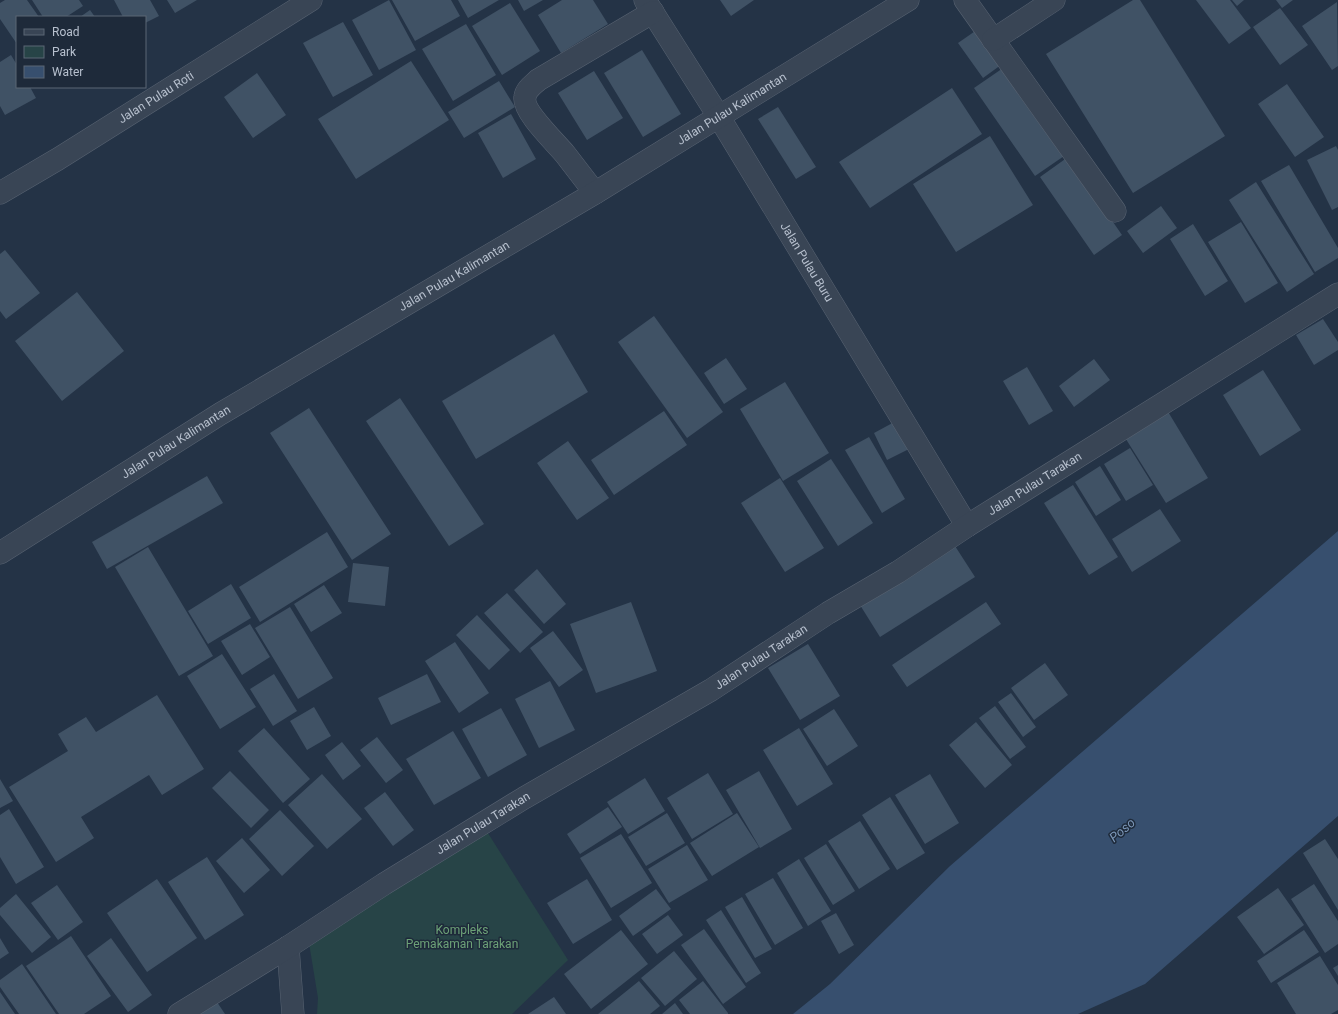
<svg xmlns="http://www.w3.org/2000/svg" width="1338" height="1014" font-family="Roboto,sans-serif">
<style>
.green{fill:#274447}
.water{fill:#374f6e}
.building{fill:#405265}
.lines{fill:none;stroke-linecap:round;stroke-linejoin:round}
.street-casing{stroke:#586372;stroke-width:23}
.street{stroke:#394555;stroke-width:22}
.labels{text-anchor:middle;dominant-baseline:central;stroke-width:3;stroke-linejoin:round;paint-order:stroke}
.street-label{font-size:12px;fill:#b7c0ce;stroke:#1e2a3a}
.park-label{font-size:12px;fill:#6ca177;stroke:#1e2a3a}
.water-label{font-size:13px;font-style:italic;fill:#7c97b8;stroke:#1e2a3a}
</style>
<rect width="100%" height="100%" fill="#243346"/>
<path class="green" d="M 486,830 L 568,960 L 512,1014 L 317,1014 L 318,998 L 309,943 Z"/>
<path class="water" d="M 1338,531 L 1338,816 L 1145,984 L 1078,1014 L 793,1014 L 830,984 L 950,866 Z"/>
<path class="building" d="M 5,0 L 27,0 L 39,17 L 17,17 L 17,44 L 0,19 L 0,3 Z
M 32,0 L 79,0 L 83,6 L 66,17 L 43,17 Z
M 114,0 L 150,0 L 159,16 L 145,23 L 145,17 L 123,17 Z
M 167,0 L 197,0 L 175,13 Z
M 389,0 L 416,50 L 379,70 L 352,20 Z
M 392,0 L 451,0 L 460,16 L 415,41 Z
M 458,0 L 499,0 L 468,18 Z
M 518,0 L 543,0 L 524,11 Z
M 562,0 L 593,0 L 608,24 L 561,53 L 538,15 Z
M 720,0 L 754,0 L 731,16 Z
M 1133,0 L 1140,0 L 1225,136 L 1133,193 L 1046,54 Z
M 1196,0 L 1230,0 L 1251,28 L 1229,44 Z
M 1232,0 L 1244,0 L 1237,6 Z
M 1276,0 L 1293,0 L 1282,8 Z
M 1337,2 L 1338,66 L 1332,70 L 1302,26 Z
M 510,3 L 540,51 L 502,75 L 472,26 Z
M 1280,8 L 1308,45 L 1280,65 L 1253,27 Z
M 90,10 L 95,17 L 80,17 Z
M 343,22 L 373,75 L 333,97 L 303,43 Z
M 466,24 L 496,75 L 453,101 L 422,49 Z
M 981,27 L 1005,62 L 983,78 L 958,43 Z
M 642,50 L 681,114 L 643,137 L 604,73 Z
M 11,55 L 17,65 L 17,87 L 30,87 L 36,98 L 5,115 L 0,106 L 0,62 Z
M 411,61 L 449,120 L 356,179 L 318,119 Z
M 1006,66 L 1067,154 L 1035,176 L 974,88 Z
M 594,71 L 623,118 L 587,140 L 558,93 Z
M 257,73 L 286,115 L 253,138 L 224,97 Z
M 499,81 L 515,107 L 464,138 L 448,112 Z
M 1287,84 L 1324,137 L 1295,157 L 1258,104 Z
M 952,88 L 982,134 L 870,208 L 839,162 Z
M 778,107 L 816,167 L 796,179 L 758,119 Z
M 511,114 L 536,159 L 503,178 L 478,133 Z
M 990,136 L 1033,205 L 956,252 L 913,184 Z
M 1336,146 L 1338,150 L 1338,207 L 1332,210 L 1307,160 Z
M 1068,157 L 1122,235 L 1094,255 L 1040,177 Z
M 1289,165 L 1338,248 L 1338,258 L 1315,272 L 1261,181 Z
M 1256,182 L 1314,274 L 1287,292 L 1229,200 Z
M 1161,206 L 1177,228 L 1143,253 L 1127,231 Z
M 1241,222 L 1278,283 L 1245,303 L 1208,242 Z
M 1193,224 L 1228,281 L 1205,296 L 1170,239 Z
M 5,250 L 40,293 L 6,319 L 0,311 L 0,254 Z
M 77,292 L 124,351 L 62,401 L 15,341 Z
M 654,316 L 723,412 L 687,438 L 618,342 Z
M 1323,319 L 1338,342 L 1338,350 L 1314,365 L 1296,335 Z
M 554,334 L 588,392 L 476,459 L 442,401 Z
M 726,358 L 747,389 L 724,404 L 704,373 Z
M 1094,359 L 1110,380 L 1074,407 L 1059,386 Z
M 1027,367 L 1053,411 L 1029,425 L 1003,381 Z
M 1263,370 L 1301,430 L 1260,456 L 1223,395 Z
M 785,382 L 829,453 L 783,481 L 740,409 Z
M 400,398 L 484,524 L 449,546 L 366,421 Z
M 309,408 L 391,534 L 352,560 L 270,433 Z
M 1167,410 L 1208,478 L 1166,503 L 1124,436 Z
M 664,411 L 687,445 L 614,495 L 591,460 Z
M 898,420 L 911,448 L 887,460 L 874,433 Z
M 869,437 L 905,499 L 882,513 L 845,450 Z
M 568,441 L 609,498 L 577,520 L 537,463 Z
M 1130,448 L 1153,485 L 1126,501 L 1104,464 Z
M 831,459 L 873,523 L 838,546 L 797,481 Z
M 1100,466 L 1121,500 L 1096,516 L 1075,482 Z
M 207,476 L 223,503 L 107,569 L 92,542 Z
M 780,478 L 824,548 L 785,572 L 741,503 Z
M 1073,485 L 1118,557 L 1089,575 L 1044,503 Z
M 1160,509 L 1181,541 L 1132,572 L 1112,539 Z
M 327,532 L 348,567 L 260,622 L 239,587 Z
M 955,546 L 975,577 L 880,637 L 860,605 Z
M 148,547 L 213,656 L 179,676 L 115,567 Z
M 353,563 L 389,567 L 385,606 L 348,602 Z
M 537,569 L 566,604 L 544,624 L 514,590 Z
M 231,584 L 251,618 L 208,644 L 188,611 Z
M 324,585 L 342,613 L 311,632 L 294,604 Z
M 507,593 L 543,632 L 520,653 L 484,613 Z
M 631,602 L 657,671 L 596,693 L 570,624 Z
M 986,602 L 1001,624 L 907,687 L 892,665 Z
M 290,607 L 333,678 L 298,699 L 255,628 Z
M 477,615 L 510,650 L 489,670 L 456,635 Z
M 250,624 L 270,657 L 242,675 L 221,641 Z
M 553,631 L 583,670 L 559,687 L 530,648 Z
M 455,642 L 489,693 L 459,713 L 425,661 Z
M 808,644 L 840,696 L 800,720 L 768,668 Z
M 222,654 L 256,707 L 220,729 L 187,676 Z
M 1045,663 L 1068,695 L 1034,720 L 1011,688 Z
M 274,674 L 297,711 L 273,726 L 250,689 Z
M 427,674 L 441,702 L 391,725 L 378,698 Z
M 550,681 L 575,730 L 539,748 L 515,699 Z
M 1011,693 L 1036,727 L 1023,737 L 998,702 Z
M 157,695 L 204,769 L 162,795 L 149,775 L 81,817 L 94,838 L 56,862 L 9,787 L 68,751 L 58,734 L 86,717 L 96,732 Z
M 995,706 L 1026,747 L 1010,759 L 979,718 Z
M 314,707 L 331,736 L 307,750 L 290,721 Z
M 501,708 L 527,755 L 488,777 L 462,729 Z
M 834,709 L 858,746 L 827,766 L 803,729 Z
M 976,722 L 1012,765 L 985,788 L 949,745 Z
M 264,728 L 310,779 L 283,803 L 238,751 Z
M 799,728 L 833,784 L 797,806 L 763,750 Z
M 453,731 L 481,778 L 434,805 L 406,759 Z
M 377,737 L 403,770 L 386,783 L 360,750 Z
M 342,742 L 361,766 L 343,780 L 325,755 Z
M 230,771 L 269,810 L 251,828 L 212,788 Z
M 759,771 L 792,829 L 760,848 L 726,790 Z
M 708,773 L 733,814 L 692,839 L 667,798 Z
M 322,774 L 362,819 L 327,849 L 288,805 Z
M 930,774 L 959,823 L 925,844 L 895,795 Z
M 645,778 L 665,811 L 628,834 L 607,802 Z
M 0,779 L 13,801 L 0,808 Z
M 385,792 L 414,830 L 393,846 L 364,808 Z
M 890,797 L 925,853 L 897,870 L 862,815 Z
M 608,807 L 622,827 L 580,854 L 567,834 Z
M 9,809 L 44,867 L 16,884 L 0,857 L 0,815 Z
M 280,810 L 314,846 L 282,876 L 249,839 Z
M 667,813 L 685,843 L 646,866 L 628,837 Z
M 737,813 L 759,847 L 712,876 L 690,843 Z
M 860,821 L 890,869 L 859,889 L 828,841 Z
M 621,834 L 652,883 L 611,908 L 580,858 Z
M 242,838 L 270,870 L 244,893 L 216,861 Z
M 1325,839 L 1338,859 L 1338,910 L 1303,853 Z
M 826,844 L 855,891 L 833,905 L 804,858 Z
M 687,845 L 708,880 L 669,903 L 648,869 Z
M 207,857 L 244,915 L 205,940 L 168,882 Z
M 799,859 L 831,911 L 808,926 L 777,873 Z
M 773,878 L 803,928 L 775,945 L 745,894 Z
M 157,879 L 197,938 L 147,972 L 107,913 Z
M 587,879 L 612,920 L 573,944 L 547,903 Z
M 1314,884 L 1338,921 L 1338,944 L 1325,953 L 1291,899 Z
M 57,885 L 83,922 L 58,940 L 31,903 Z
M 1278,888 L 1304,925 L 1264,954 L 1237,917 Z
M 656,889 L 671,909 L 633,936 L 619,916 Z
M 16,894 L 51,937 L 32,953 L 0,915 L 0,908 Z
M 742,897 L 772,949 L 755,958 L 725,907 Z
M 721,910 L 761,973 L 746,983 L 706,920 Z
M 836,913 L 854,945 L 839,954 L 821,921 Z
M 668,915 L 683,935 L 657,954 L 642,934 Z
M 704,929 L 746,987 L 723,1004 L 681,945 Z
M 621,930 L 648,964 L 591,1009 L 564,974 Z
M 1304,930 L 1319,952 L 1271,983 L 1257,961 Z
M 71,936 L 111,996 L 84,1014 L 59,1014 L 26,966 Z
M 0,938 L 9,953 L 0,959 Z
M 111,938 L 152,995 L 128,1012 L 87,956 Z
M 674,951 L 697,979 L 665,1006 L 641,978 Z
M 1320,956 L 1338,985 L 1338,1010 L 1331,1014 L 1296,1014 L 1277,983 Z
M 22,964 L 56,1014 L 19,1014 L 0,987 L 0,980 Z
M 1338,965 L 1338,976 L 1333,968 Z
M 639,981 L 660,1006 L 650,1014 L 598,1014 Z
M 703,981 L 728,1013 L 728,1014 L 690,1014 L 679,1000 Z
M 0,992 L 15,1014 L 0,1014 Z
M 554,997 L 566,1014 L 528,1014 Z
M 217,1002 L 225,1014 L 196,1014 Z
M 675,1003 L 683,1014 L 662,1014 Z"/>
<g class="lines">
<defs>
<g id="street">
<path id="s1" d="M 645,0 L 719,117 L 967,526"/>
<path d="M 965,0 L 1115,211"/>
<path d="M 993,40 L 1054,0"/>
<path id="s2" d="M 0,193 L 58,159 L 311,0"/>
<path d="M 595,193 C 585,180 575,167 565,154 C 556,143 522,111 525,97 C 526,89 533,85 538,80 L 653,12"/>
<path id="s3" d="M 0,553 L 220,414 L 595,193 L 908,0"/>
<path d="M 288,947 L 293,1014"/>
<path id="s4" d="M 179,1014 L 288,947 L 384,884 L 524,798 L 711,690 L 828,613 L 898,572 L 967,526 L 1338,294"/>
</g>
</defs>
<use href="#street" class="street-casing"/>
<use href="#street" class="street"/>
</g>
<g class="labels">
<g class="street-label">
<text stroke="none"><textPath href="#s2" startOffset="183">Jalan Pulau Roti</textPath></text>
<text stroke="none"><textPath href="#s3" startOffset="856">Jalan Pulau Kalimantan</textPath></text>
<text stroke="none"><textPath href="#s1" startOffset="308">Jalan Pulau Buru</textPath></text>
<text stroke="none"><textPath href="#s3" startOffset="532">Jalan Pulau Kalimantan</textPath></text>
<text stroke="none"><textPath href="#s3" startOffset="208">Jalan Pulau Kalimantan</textPath></text>
<text stroke="none"><textPath href="#s4" startOffset="1007">Jalan Pulau Tarakan</textPath></text>
<text stroke="none"><textPath href="#s4" startOffset="683">Jalan Pulau Tarakan</textPath></text>
<text stroke="none"><textPath href="#s4" startOffset="359">Jalan Pulau Tarakan</textPath></text>
</g>
<g class="park-label">
<text x="462" y="930">Kompleks<tspan x="462" dy="14">Pemakaman Tarakan</tspan></text>
</g>
<g class="water-label">
<text transform="translate(1122 830) rotate(-40)">Poso</text>
</g>
</g>
<rect x="16" y="16" width="130" height="72" fill="#1e2a3a" stroke="#5b6675"/>
<rect x="24" y="29" width="20" height="6" fill="#394555" stroke="#5b6675"/>
<text x="52" y="36" font-size="12" fill="#b7c0ce">Road</text>
<rect x="24" y="46" width="20" height="12" fill="#274447" stroke="#5b6675"/>
<text x="52" y="56" font-size="12" fill="#b7c0ce">Park</text>
<rect x="24" y="66" width="20" height="12" fill="#374f6e" stroke="#5b6675"/>
<text x="52" y="76" font-size="12" fill="#b7c0ce">Water</text>
</svg>
